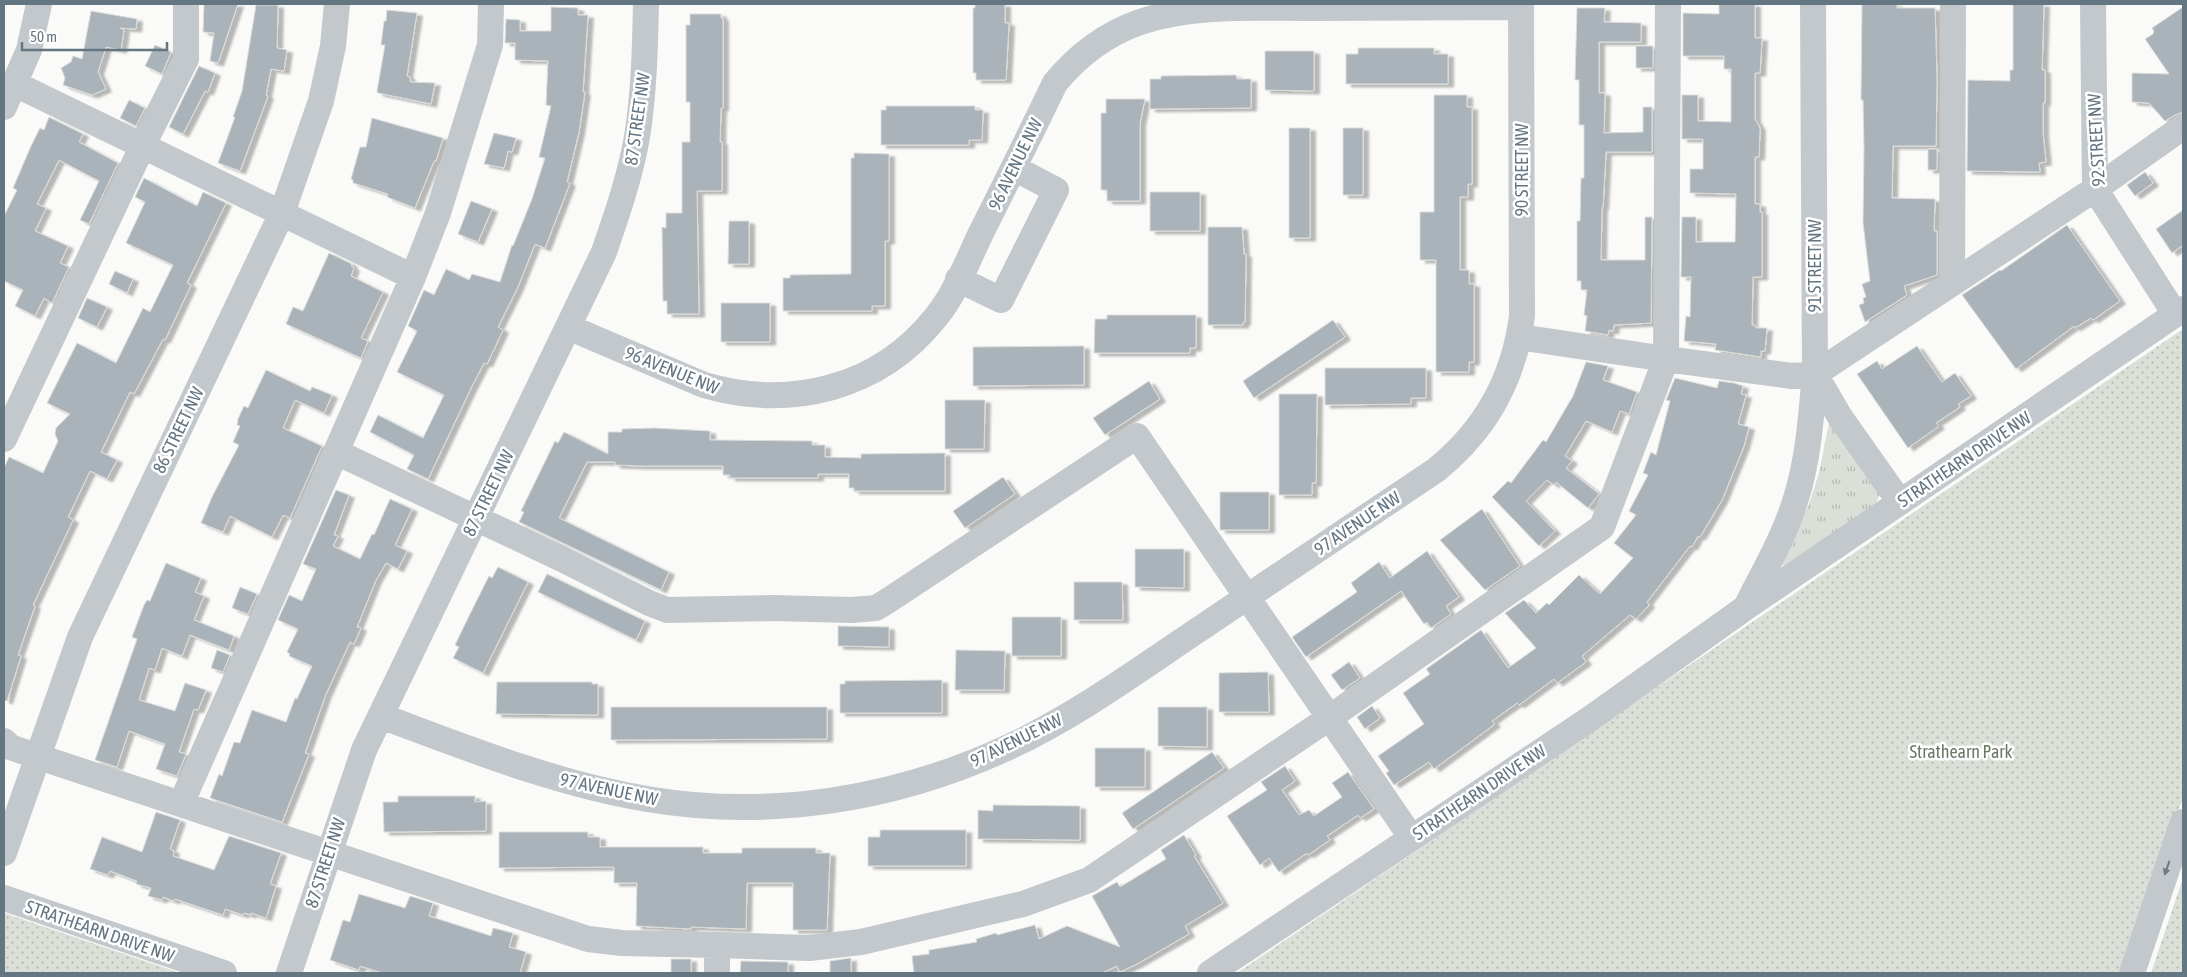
<svg xmlns="http://www.w3.org/2000/svg" width="2187" height="977" font-family="'Asap Condensed',sans-serif">
<style>
.grass{fill:url(#grass-tufts)}
.park{fill:url(#park-dots)}
.building{fill:#aab3b9;stroke:#dcdcda;filter:url(#shadow)}
.lines{fill:none;stroke-linecap:round;stroke-linejoin:round}
.minor{stroke:#c3c8cc;stroke-width:26}
.oneway{fill:#6a7a87}
.labels{text-anchor:middle;dominant-baseline:central;stroke-width:5;stroke-linejoin:round;paint-order:stroke}
.street-label{font-size:18px;fill:#657683;stroke:#fff}
.park-label{font-size:18px;fill:#687a64;stroke:#fff}
</style>
<defs>
<pattern id="grass-tufts" width="24" height="20" patternUnits="userSpaceOnUse" patternTransform="scale(1.25)"><rect width="24" height="20" fill="#dadfd7"/><path d="M3 7l-1-3M5 7V3M7 7l1-3M15 17l-1-3M17 17v-4M19 17l1-3" fill="none" stroke="#b4b9b4"/></pattern>
<pattern id="park-dots" width="8" height="8" patternUnits="userSpaceOnUse" patternTransform="scale(1.25)"><rect width="8" height="8" fill="#dadfd7"/><path d="M2 2h.1M6 6h.1" fill="none" stroke="#b4b9b4" stroke-width="1.8" stroke-linecap="round"/></pattern>
<filter id="shadow"><feDropShadow dx="5.5" dy="3" stdDeviation="1" flood-color="#0004"/></filter>
</defs>
<rect width="100%" height="100%" fill="#fafaf8"/>
<path class="grass" d="M 1829,423 L 1880,494 L 1875,506 L 1786,566 L 1783,565 L 1783,560 L 1809,504 L 1819,473 Z"/>
<path class="park" d="M 2183,329 L 2183,798 L 2150,887 L 2122,973 L 1237,973 Z
M 2183,878 L 2183,973 L 2151,973 Z
M 4,913 L 180,973 L 4,973 Z"/>
<path class="building" d="M 204,4 L 238,4 L 218,63 L 210,61 L 214,33 L 203,32 Z
M 975,4 L 1005,4 L 1005,23 L 1009,23 L 1006,80 L 976,80 L 976,73 L 973,73 L 973,8 L 975,8 Z
M 1719,4 L 1755,4 L 1755,38 L 1762,38 L 1760,73 L 1755,73 L 1755,119 L 1760,128 L 1759,157 L 1755,157 L 1755,204 L 1760,204 L 1760,212 L 1762,212 L 1762,277 L 1753,277 L 1752,325 L 1756,326 L 1756,328 L 1767,328 L 1765,351 L 1761,351 L 1761,357 L 1715,350 L 1716,344 L 1684,341 L 1686,316 L 1690,317 L 1691,277 L 1681,277 L 1682,217 L 1696,217 L 1696,242 L 1735,242 L 1736,194 L 1690,193 L 1690,169 L 1703,169 L 1703,139 L 1682,139 L 1682,95 L 1698,95 L 1698,121 L 1731,122 L 1731,69 L 1724,69 L 1724,56 L 1683,56 L 1683,13 L 1719,14 Z
M 1862,4 L 1897,4 L 1897,8 L 1935,8 L 1937,80 L 1936,146 L 1893,146 L 1892,198 L 1935,199 L 1934,231 L 1937,231 L 1937,275 L 1904,286 L 1907,295 L 1865,322 L 1859,305 L 1864,303 L 1863,298 L 1866,297 L 1862,284 L 1870,281 L 1863,223 L 1864,148 L 1863,100 L 1861,100 Z
M 2013,4 L 2044,4 L 2042,70 L 2045,70 L 2045,103 L 2043,103 L 2043,134 L 2046,162 L 2039,163 L 2040,172 L 1967,171 L 1968,80 L 2010,81 L 2010,70 L 2013,70 Z
M 256,5 L 278,5 L 277,48 L 287,50 L 284,71 L 271,69 L 266,95 L 268,96 L 240,171 L 218,163 L 235,117 L 233,117 L 242,91 Z
M 551,7 L 578,8 L 578,15 L 588,15 L 583,92 L 585,92 L 579,132 L 567,182 L 570,183 L 545,248 L 535,244 L 517,289 L 498,327 L 503,330 L 487,364 L 484,363 L 471,388 L 428,479 L 407,469 L 414,455 L 370,432 L 378,415 L 423,438 L 444,395 L 397,372 L 417,331 L 408,326 L 424,290 L 434,295 L 446,269 L 469,280 L 472,274 L 500,282 L 512,245 L 513,246 L 532,199 L 545,158 L 539,157 L 551,106 L 546,105 L 548,61 L 515,60 L 515,43 L 505,43 L 506,19 L 520,20 L 520,31 L 551,31 Z
M 2183,7 L 2183,112 L 2175,115 L 2165,121 L 2149,103 L 2132,102 L 2132,73 L 2169,74 L 2145,39 L 2153,34 L 2154,31 L 2152,28 Z
M 1577,8 L 1605,8 L 1604,22 L 1641,23 L 1641,42 L 1599,42 L 1599,93 L 1605,93 L 1604,133 L 1643,132 L 1643,107 L 1652,107 L 1652,152 L 1606,152 L 1603,207 L 1602,207 L 1601,260 L 1645,260 L 1645,217 L 1652,217 L 1651,323 L 1614,325 L 1613,331 L 1609,330 L 1608,335 L 1585,331 L 1587,316 L 1584,315 L 1587,290 L 1581,290 L 1581,281 L 1577,281 L 1577,221 L 1580,221 L 1581,178 L 1584,178 L 1584,125 L 1579,125 L 1579,80 L 1575,80 Z
M 387,10 L 417,13 L 407,76 L 410,77 L 410,82 L 435,83 L 431,104 L 378,93 L 377,91 L 385,45 L 381,45 L 384,21 L 386,21 Z
M 91,11 L 137,19 L 136,29 L 120,28 L 124,30 L 121,50 L 106,47 L 98,72 L 106,89 L 92,95 L 63,85 L 65,78 L 61,68 L 71,62 L 73,56 L 82,59 Z
M 690,14 L 721,14 L 721,18 L 723,18 L 723,108 L 721,108 L 720,142 L 722,142 L 722,191 L 697,191 L 699,314 L 667,314 L 667,301 L 663,301 L 662,227 L 666,228 L 666,213 L 682,213 L 682,142 L 690,142 L 690,102 L 686,102 L 686,25 L 690,25 Z
M 155,45 L 171,52 L 162,74 L 145,66 Z
M 1636,46 L 1653,46 L 1653,68 L 1636,68 Z
M 1358,48 L 1434,48 L 1434,54 L 1448,54 L 1448,84 L 1346,84 L 1346,54 L 1358,54 Z
M 1265,51 L 1314,51 L 1314,91 L 1265,90 Z
M 199,66 L 215,73 L 208,92 L 205,91 L 183,134 L 169,127 Z
M 1236,75 L 1237,79 L 1251,79 L 1251,108 L 1150,109 L 1150,79 L 1161,79 L 1161,76 Z
M 1434,95 L 1467,95 L 1467,107 L 1472,107 L 1472,184 L 1468,184 L 1468,197 L 1460,197 L 1460,270 L 1469,270 L 1469,284 L 1474,284 L 1474,362 L 1469,362 L 1469,372 L 1436,372 L 1436,260 L 1420,260 L 1420,212 L 1434,212 Z
M 1106,99 L 1145,99 L 1140,123 L 1140,201 L 1107,201 L 1107,190 L 1101,190 L 1101,113 L 1106,113 Z
M 129,100 L 145,108 L 136,126 L 120,118 Z
M 886,106 L 975,106 L 975,110 L 983,110 L 982,140 L 969,140 L 969,145 L 881,145 L 881,110 L 886,110 Z
M 49,117 L 83,134 L 79,142 L 118,163 L 89,224 L 80,220 L 99,181 L 59,160 L 37,204 L 46,208 L 35,231 L 68,246 L 60,263 L 69,267 L 52,303 L 44,298 L 35,316 L 15,306 L 23,290 L 4,281 L 4,216 L 17,190 L 13,188 L 31,146 L 40,128 L 44,130 Z
M 372,118 L 443,138 L 436,161 L 434,161 L 415,208 L 387,197 L 388,194 L 353,183 L 353,180 L 351,179 L 360,147 L 366,147 Z
M 1289,128 L 1310,128 L 1310,238 L 1289,238 Z
M 1343,128 L 1363,128 L 1363,195 L 1343,195 Z
M 494,133 L 516,138 L 512,152 L 508,151 L 504,168 L 484,164 Z
M 1928,149 L 1937,149 L 1937,170 L 1928,170 Z
M 854,153 L 889,154 L 889,241 L 885,241 L 885,306 L 872,306 L 872,311 L 783,311 L 783,278 L 790,278 L 790,275 L 851,274 L 851,158 L 854,158 Z
M 2145,172 L 2153,183 L 2135,196 L 2127,185 Z
M 144,178 L 197,206 L 203,192 L 226,203 L 187,283 L 191,285 L 165,340 L 163,339 L 134,394 L 130,392 L 101,452 L 117,460 L 107,479 L 90,471 L 68,517 L 73,520 L 33,605 L 35,606 L 18,655 L 21,656 L 7,701 L 4,700 L 4,468 L 9,457 L 43,473 L 58,441 L 55,434 L 56,428 L 70,414 L 47,403 L 77,343 L 116,363 L 143,308 L 150,312 L 173,265 L 126,243 L 145,202 L 135,197 Z
M 1150,192 L 1200,192 L 1200,231 L 1150,231 Z
M 471,201 L 492,209 L 478,242 L 458,234 Z
M 2183,210 L 2183,245 L 2172,253 L 2156,229 Z
M 729,221 L 749,221 L 749,264 L 728,264 Z
M 2067,225 L 2120,301 L 2093,320 L 2091,318 L 2075,328 L 2074,326 L 2016,369 L 1962,295 L 2000,270 L 2001,271 Z
M 1208,227 L 1242,227 L 1244,254 L 1246,254 L 1245,322 L 1243,322 L 1243,325 L 1208,325 Z
M 329,253 L 352,264 L 351,266 L 354,268 L 351,276 L 383,292 L 361,338 L 368,341 L 361,358 L 286,324 L 293,307 L 303,311 Z
M 115,271 L 133,279 L 127,293 L 109,284 Z
M 87,298 L 107,307 L 97,327 L 78,318 Z
M 721,303 L 770,303 L 770,342 L 721,342 Z
M 1107,315 L 1196,315 L 1196,348 L 1190,348 L 1190,353 L 1094,353 L 1095,319 L 1107,319 Z
M 1333,320 L 1345,337 L 1254,398 L 1243,381 Z
M 1084,346 L 1084,385 L 973,386 L 973,347 Z
M 1917,346 L 1942,382 L 1955,373 L 1971,396 L 1958,404 L 1960,407 L 1936,423 L 1939,426 L 1908,448 L 1857,374 L 1877,361 L 1882,369 Z
M 1586,362 L 1608,366 L 1603,380 L 1637,392 L 1629,414 L 1620,411 L 1612,432 L 1586,421 L 1565,456 L 1572,461 L 1566,468 L 1599,494 L 1588,508 L 1556,482 L 1554,485 L 1547,480 L 1526,501 L 1555,531 L 1539,546 L 1492,497 L 1508,481 L 1511,483 L 1543,440 L 1546,442 L 1573,396 Z
M 1325,368 L 1426,368 L 1426,398 L 1411,398 L 1411,404 L 1325,405 Z
M 266,370 L 310,391 L 312,387 L 332,395 L 324,413 L 295,400 L 283,428 L 322,446 L 290,518 L 283,515 L 272,537 L 230,516 L 223,532 L 201,523 L 212,497 L 239,445 L 233,442 L 240,426 L 237,425 L 238,419 L 244,406 L 248,408 Z
M 1675,378 L 1717,388 L 1719,381 L 1734,383 L 1743,386 L 1741,394 L 1746,395 L 1738,424 L 1749,427 L 1744,446 L 1722,500 L 1700,537 L 1698,536 L 1692,547 L 1690,546 L 1647,602 L 1649,605 L 1636,619 L 1630,615 L 1582,656 L 1586,662 L 1557,683 L 1554,679 L 1519,705 L 1517,703 L 1492,721 L 1495,724 L 1434,769 L 1429,762 L 1394,785 L 1386,773 L 1389,771 L 1378,756 L 1424,724 L 1403,693 L 1430,674 L 1426,669 L 1481,630 L 1508,668 L 1536,648 L 1505,613 L 1524,600 L 1536,613 L 1547,603 L 1549,605 L 1579,575 L 1600,594 L 1633,558 L 1614,543 L 1636,515 L 1629,511 L 1648,475 L 1643,473 L 1651,452 L 1656,455 L 1670,401 L 1666,400 Z
M 1149,381 L 1160,399 L 1105,435 L 1093,418 Z
M 1279,394 L 1317,394 L 1316,483 L 1312,483 L 1312,495 L 1279,495 Z
M 945,400 L 985,400 L 984,449 L 945,449 Z
M 654,428 L 710,431 L 710,440 L 812,441 L 812,445 L 825,445 L 825,457 L 861,458 L 861,454 L 945,453 L 945,491 L 854,491 L 854,488 L 849,488 L 849,474 L 818,474 L 818,478 L 730,478 L 730,475 L 723,475 L 723,466 L 640,466 L 615,465 L 615,462 L 587,462 L 559,518 L 669,572 L 661,590 L 519,522 L 524,512 L 521,511 L 555,441 L 558,443 L 564,432 L 608,454 L 608,432 L 622,432 L 622,429 Z
M 1003,477 L 1015,494 L 965,528 L 953,511 Z
M 336,490 L 349,495 L 334,535 L 338,536 L 333,546 L 360,559 L 372,534 L 374,535 L 390,499 L 412,509 L 395,545 L 407,551 L 398,569 L 386,563 L 376,580 L 357,627 L 361,628 L 354,644 L 350,642 L 326,694 L 305,753 L 309,754 L 282,822 L 210,798 L 219,774 L 222,776 L 234,742 L 240,743 L 252,710 L 286,722 L 295,698 L 297,699 L 312,666 L 289,656 L 290,654 L 287,652 L 298,629 L 278,620 L 289,595 L 302,601 L 316,569 L 303,564 Z
M 1220,492 L 1269,492 L 1269,530 L 1220,530 Z
M 1482,509 L 1520,566 L 1485,590 L 1440,540 Z
M 1135,549 L 1184,549 L 1184,588 L 1135,587 Z
M 1427,551 L 1459,597 L 1446,606 L 1451,614 L 1431,628 L 1427,622 L 1424,624 L 1401,591 L 1306,657 L 1292,637 L 1357,592 L 1351,583 L 1379,562 L 1390,578 Z
M 166,563 L 201,578 L 195,592 L 204,596 L 194,620 L 234,636 L 229,650 L 190,635 L 182,656 L 162,648 L 155,670 L 149,668 L 139,700 L 175,711 L 185,683 L 206,690 L 198,710 L 194,709 L 179,752 L 186,754 L 177,776 L 156,769 L 165,744 L 129,731 L 117,767 L 95,760 L 137,639 L 132,637 L 144,605 L 147,600 L 150,601 Z
M 498,567 L 528,582 L 483,673 L 453,658 L 459,647 L 455,645 L 469,616 L 489,576 L 492,578 Z
M 547,574 L 645,621 L 636,640 L 538,592 Z
M 1074,582 L 1122,582 L 1123,620 L 1074,620 Z
M 240,587 L 257,594 L 248,614 L 232,608 Z
M 1012,617 L 1061,617 L 1061,656 L 1012,656 Z
M 838,626 L 889,627 L 889,647 L 838,646 Z
M 217,650 L 230,655 L 223,672 L 211,668 Z
M 956,650 L 1005,651 L 1004,690 L 955,690 Z
M 1349,662 L 1360,678 L 1342,690 L 1331,675 Z
M 1268,672 L 1269,712 L 1219,712 L 1219,673 Z
M 942,680 L 942,713 L 840,713 L 840,684 L 845,684 L 845,681 Z
M 497,682 L 592,682 L 592,684 L 598,684 L 598,715 L 496,714 Z
M 1372,706 L 1380,718 L 1365,729 L 1357,717 Z
M 611,707 L 827,707 L 827,739 L 611,740 Z
M 1158,707 L 1207,707 L 1207,747 L 1158,746 Z
M 1095,748 L 1145,748 L 1145,787 L 1095,787 Z
M 1212,752 L 1224,768 L 1133,829 L 1122,813 Z
M 1285,766 L 1295,781 L 1282,790 L 1299,815 L 1309,810 L 1314,816 L 1342,797 L 1332,783 L 1348,772 L 1374,809 L 1360,818 L 1358,815 L 1327,836 L 1330,840 L 1308,855 L 1307,853 L 1279,872 L 1269,858 L 1260,865 L 1227,816 L 1267,790 L 1261,782 Z
M 398,796 L 475,796 L 475,802 L 486,801 L 486,831 L 384,832 L 383,802 L 398,802 Z
M 993,805 L 1080,806 L 1080,840 L 978,839 L 978,810 L 993,811 Z
M 156,812 L 180,820 L 170,849 L 174,851 L 173,856 L 214,870 L 229,836 L 281,853 L 270,884 L 276,886 L 266,918 L 251,913 L 251,915 L 244,913 L 243,915 L 225,909 L 223,915 L 175,899 L 174,901 L 163,897 L 162,900 L 148,896 L 151,888 L 136,884 L 137,881 L 110,871 L 108,875 L 90,869 L 102,837 L 142,852 Z
M 880,830 L 966,830 L 966,866 L 868,866 L 868,837 L 880,837 Z
M 499,832 L 588,832 L 588,837 L 600,837 L 600,847 L 703,847 L 703,853 L 742,853 L 742,848 L 816,848 L 816,853 L 830,853 L 827,930 L 793,930 L 793,883 L 747,883 L 746,929 L 691,927 L 691,929 L 636,926 L 637,883 L 614,883 L 614,867 L 499,868 Z
M 1184,835 L 1196,855 L 1194,856 L 1223,903 L 1185,926 L 1189,934 L 1137,964 L 1120,972 L 1117,966 L 1102,973 L 914,973 L 912,956 L 929,954 L 929,950 L 977,942 L 976,939 L 996,933 L 997,935 L 1035,925 L 1039,939 L 1067,926 L 1120,947 L 1092,896 L 1117,882 L 1120,887 L 1166,859 L 1161,850 Z
M 359,894 L 405,908 L 410,896 L 433,903 L 429,916 L 491,936 L 493,928 L 513,933 L 509,947 L 526,952 L 520,973 L 383,973 L 360,966 L 359,970 L 330,960 L 343,920 L 350,922 Z
M 851,958 L 851,973 L 830,973 L 830,961 Z
M 671,959 L 691,959 L 691,973 L 671,973 Z
M 741,961 L 788,962 L 788,973 L 740,973 Z"/>
<g class="lines">
<path class="minor" d="M 1813,4 L 1815,374 L 1840,417 L 1900,502
M 2093,4 L 2095,189 L 2175,314
M 15,84 L 413,277
M 4,107 L 29,50 L 39,4
M 958,279 L 1001,300 L 1056,190 L 1014,168
M 1952,283 L 1953,4
M 568,327 L 704,385 C 790,410 879,389 936,317 C 955,294 968,260 981,233 C 1006,183 1031,133 1055,83 C 1078,55 1106,34 1140,22 C 1194,4 1256,8 1313,8 C 1382,8 1452,7 1521,7
M 1519,337 L 1666,359 L 1668,4
M 4,439 L 143,145 L 186,59 L 186,4
M 336,452 L 562,559 L 649,603 L 667,610 L 772,608 L 852,610 L 876,608 L 889,600 L 1137,436 L 1411,837
M 1747,605 C 1765,569 1786,534 1797,495 C 1809,455 1811,415 1815,374
M 381,716 C 467,748 556,784 647,799 C 771,820 898,799 1011,746 C 1079,714 1141,668 1204,626 C 1281,574 1358,522 1436,470 C 1486,430 1514,379 1522,316 L 1521,4
M 4,741 L 10,747 L 51,761 L 588,939 L 622,943 L 717,945
M 181,804 L 413,277 L 438,213 L 490,45 L 491,4
M 4,853 L 80,637 L 282,213 L 321,101 L 333,46 L 337,4
M 4,898 L 224,973
M 289,973 L 364,750 L 604,252 C 617,214 630,177 637,137 C 644,93 645,49 646,4
M 717,973 L 717,945 L 809,948 L 861,942 L 1023,904 L 1089,880 L 1329,718 L 1602,527 L 1666,359 L 1792,376 L 1815,374 L 2095,189 L 2183,127
M 1210,973 L 1591,718 L 1745,608 L 2183,309
M 2132,973 L 2183,822"/>
</g>
<defs><path id="oneway-solid" d="M-6-.8H1V-3.2L6.5 0L1 3.2V.8H-6Z" transform="scale(1.25)"/></defs>
<use class="oneway" href="#oneway-solid" transform="translate(2167 868) rotate(110)"/>
<g class="labels">
<g class="street-label">
<text transform="translate(637 119) rotate(-82)">87 STREET NW</text>
<text transform="translate(2096 140) rotate(-93)">92 STREET NW</text>
<text transform="translate(1015 164) rotate(-64)">96 AVENUE NW</text>
<text transform="translate(1521 170) rotate(-90)">90 STREET NW</text>
<text transform="translate(1814 266) rotate(-90)">91 STREET NW</text>
<text transform="translate(672 370) rotate(22)">96 AVENUE NW</text>
<text transform="translate(178 430) rotate(-64)">86 STREET NW</text>
<text transform="translate(1964 459) rotate(-34)">STRATHEARN DRIVE NW</text>
<text transform="translate(488 493) rotate(-64)">87 STREET NW</text>
<text transform="translate(1357 523) rotate(-34)">97 AVENUE NW</text>
<text transform="translate(1016 740) rotate(-26)">97 AVENUE NW</text>
<text transform="translate(609 789) rotate(12)">97 AVENUE NW</text>
<text transform="translate(1479 792) rotate(-34)">STRATHEARN DRIVE NW</text>
<text transform="translate(325 863) rotate(-72)">87 STREET NW</text>
<text transform="translate(100 931) rotate(19)">STRATHEARN DRIVE NW</text>
</g>
<g class="park-label">
<text x="1961" y="751">Strathearn Park</text>
</g>
</g>
<rect width="2187" height="977" fill="none" stroke="#657683" stroke-width="10"/>
<path d="M22 42v8h145v-8" fill="none" stroke="#657683" stroke-width="2.5"/>
<text x="30" y="42" font-size="15" fill="#657683" stroke="#ffffff" stroke-width="4" paint-order="stroke">50 m</text>
</svg>
